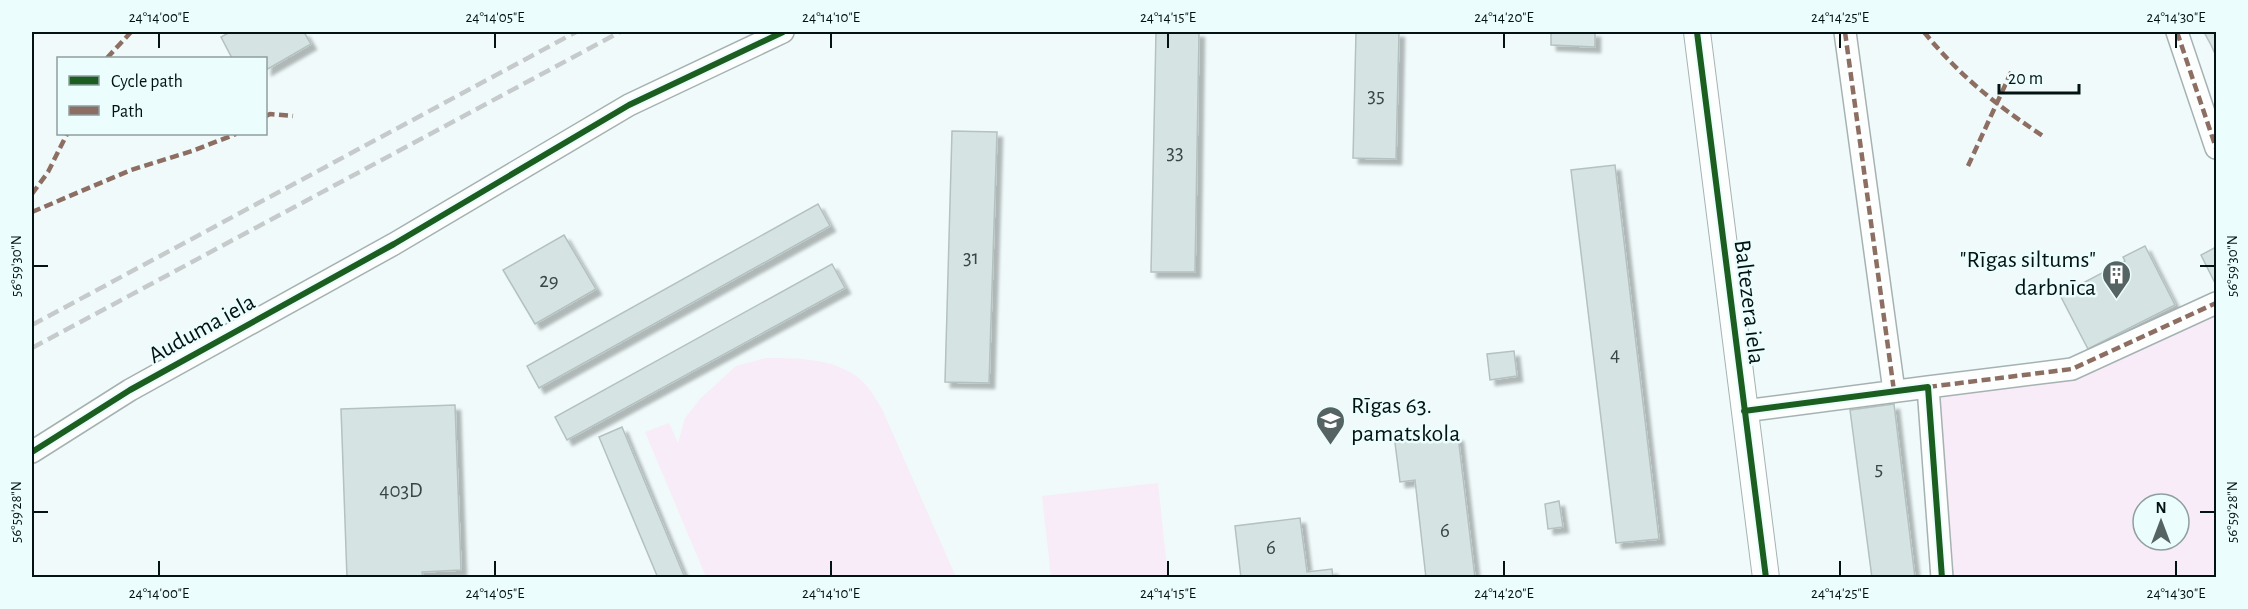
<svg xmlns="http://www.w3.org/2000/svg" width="2248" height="609" font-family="'Alegreya Sans',sans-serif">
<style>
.green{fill:#f7ecf7;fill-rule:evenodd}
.building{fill:#d6e3e3;stroke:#b4c1c1;stroke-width:1.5;filter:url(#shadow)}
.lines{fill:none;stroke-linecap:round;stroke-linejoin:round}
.minor-casing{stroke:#a6b2b2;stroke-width:24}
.tertiary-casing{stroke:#a6b2b2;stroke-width:28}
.minor{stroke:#fdfefe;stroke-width:21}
.tertiary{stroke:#fdfefe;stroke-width:26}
.rail{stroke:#c6caca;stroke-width:4.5;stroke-dasharray:12 6;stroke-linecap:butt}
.quiet{stroke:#8d6e63;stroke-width:4.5;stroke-dasharray:9 4.5;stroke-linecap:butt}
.cycleway-casing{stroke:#ecfdfe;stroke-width:10}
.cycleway{stroke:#1b5e20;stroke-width:6}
.ticks{fill:none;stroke:#031212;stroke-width:2}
.labels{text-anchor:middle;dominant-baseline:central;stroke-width:5;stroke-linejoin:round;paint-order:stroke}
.number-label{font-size:21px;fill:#384646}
.poi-label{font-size:24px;fill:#031212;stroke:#ecfdfe;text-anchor:end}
.street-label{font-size:24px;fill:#031212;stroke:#ecfdfe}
.neatline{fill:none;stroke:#031212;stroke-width:2}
.ticks-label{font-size:15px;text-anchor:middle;fill:#031212}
</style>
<defs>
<filter id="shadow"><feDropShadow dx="5.5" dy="5.5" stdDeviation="1.5" flood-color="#0004"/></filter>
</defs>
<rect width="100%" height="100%" fill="#f0fafa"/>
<path class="green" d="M 2216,310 L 2216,577 L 1950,577 L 1936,395 L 2079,375 ZM 2143,504 L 2179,504 L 2179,540 L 2143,540 Z
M 766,358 C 799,358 842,358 866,385 C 872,392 877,401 882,409 L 956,577 L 706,577 L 645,432 L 669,423 L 678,443 L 685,418 L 701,398 L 736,366 Z
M 1158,483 L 1168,577 L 1051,577 L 1042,496 Z"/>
<path class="building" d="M 230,32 L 304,32 L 311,44 L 266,70 L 266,58 L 232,58 L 221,37 Z
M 1156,32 L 1199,32 L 1195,272 L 1151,272 Z
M 1356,32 L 1399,32 L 1396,159 L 1353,158 Z
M 1551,32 L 1595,32 L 1595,47 L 1551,45 Z
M 2204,32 L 2216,32 L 2216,56 L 2211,45 Z
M 952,131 L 997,132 L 989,383 L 945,382 Z
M 1615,165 L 1659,539 L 1616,543 L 1571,170 Z
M 818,204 L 830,226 L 539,388 L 527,366 Z
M 564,235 L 596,289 L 535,324 L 503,270 Z
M 2145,246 L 2175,305 L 2088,349 L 2060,295 L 2125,261 L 2123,257 Z
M 2216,247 L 2216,282 L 2215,283 L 2201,255 Z
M 832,264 L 845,288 L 567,440 L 555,417 Z
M 1514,351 L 1517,376 L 1490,380 L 1487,354 Z
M 1894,404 L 1915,578 L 1872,578 L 1850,410 Z
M 455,405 L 461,570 L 422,572 L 423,578 L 347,578 L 341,409 Z
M 622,427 L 685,578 L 658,578 L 599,437 Z
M 1458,436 L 1475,578 L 1426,578 L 1415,480 L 1400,482 L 1395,443 Z
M 1559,501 L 1563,527 L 1548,529 L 1545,504 Z
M 1300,518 L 1307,572 L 1332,569 L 1333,578 L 1241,578 L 1235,526 Z"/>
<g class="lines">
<defs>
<path id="minor" d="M 1845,32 L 1894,391
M 2177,32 L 2216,148
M 1928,387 L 2072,369 L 2216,303
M 1744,411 L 1928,387 L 1942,578
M 32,452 L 130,390 L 394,244 L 629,105 L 783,32"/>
<path id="tertiary" d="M 1697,32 L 1766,578"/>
</defs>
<use href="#minor" class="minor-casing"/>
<use href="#tertiary" class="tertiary-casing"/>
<use href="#minor" class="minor"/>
<use href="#tertiary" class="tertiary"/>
<path class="rail" d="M 32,325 L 576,32
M 32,348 L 620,32"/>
<path class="quiet" d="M 1845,32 L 1894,391
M 1924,32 C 1960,76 1996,105 2043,136
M 2177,32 L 2216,148
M 107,58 L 131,32
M 266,116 L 270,114 L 293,116
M 1968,166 L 2013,68
M 32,194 L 48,172 L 67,134
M 32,212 L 131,170 L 192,151 L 236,134
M 1928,387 L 2072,369 L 2216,303"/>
<defs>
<path id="cycleway" d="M 1697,32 L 1766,578
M 1744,411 L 1928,387 L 1942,578
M 32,452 L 130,390 L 394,244 L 629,105 L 783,32"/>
</defs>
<use href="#cycleway" class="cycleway-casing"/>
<use href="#cycleway" class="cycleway"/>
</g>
<path class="ticks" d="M 159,33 L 159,48M 495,33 L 495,48M 831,33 L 831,48M 1168,33 L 1168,48M 1504,33 L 1504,48M 1840,33 L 1840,48M 2176,33 L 2176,48M 33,266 L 48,266M 2200,266 L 2215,266M 33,512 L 48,512M 2200,512 L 2215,512M 159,561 L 159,576M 495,561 L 495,576M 831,561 L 831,576M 1168,561 L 1168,576M 1504,561 L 1504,576M 1840,561 L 1840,576M 2176,561 L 2176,576"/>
<defs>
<symbol id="building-pin" viewBox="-11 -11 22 30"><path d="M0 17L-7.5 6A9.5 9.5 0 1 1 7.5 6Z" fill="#566363" stroke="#ecfdfe"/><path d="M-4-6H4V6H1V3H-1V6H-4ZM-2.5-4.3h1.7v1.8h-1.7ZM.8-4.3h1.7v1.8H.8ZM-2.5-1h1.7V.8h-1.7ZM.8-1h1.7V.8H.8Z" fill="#fff"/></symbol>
<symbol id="school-pin" viewBox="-11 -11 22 30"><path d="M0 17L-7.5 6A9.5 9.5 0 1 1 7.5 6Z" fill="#566363" stroke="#ecfdfe"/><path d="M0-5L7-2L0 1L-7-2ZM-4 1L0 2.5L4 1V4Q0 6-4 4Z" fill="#fff"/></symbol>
</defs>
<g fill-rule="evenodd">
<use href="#building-pin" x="2100" y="258" width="33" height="45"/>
<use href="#school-pin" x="1314" y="404" width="33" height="45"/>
</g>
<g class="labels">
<g class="number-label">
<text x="1376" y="95">35</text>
<text x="1175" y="152">33</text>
<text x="971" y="257">31</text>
<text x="549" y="280">29</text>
<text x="1615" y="354">4</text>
<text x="1879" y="468">5</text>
<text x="401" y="490">403D</text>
<text x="1445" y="530">6</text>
<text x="1271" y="547">6</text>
</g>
<g class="poi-label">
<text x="2096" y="260">"Rīgas siltums"<tspan x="2096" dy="28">darbnīca</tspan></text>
<text x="1351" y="406" text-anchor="start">Rīgas 63.<tspan x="1351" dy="28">pamatskola</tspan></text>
</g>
<g class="street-label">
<text transform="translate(1749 302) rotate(83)">Baltezera iela</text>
<text transform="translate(202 329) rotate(-29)">Auduma iela</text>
</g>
</g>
<rect width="2248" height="609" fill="none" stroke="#ecfdfe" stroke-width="66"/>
<rect x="57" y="57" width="210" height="78" fill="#ecfdfe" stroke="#8f9fa0" stroke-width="1.5"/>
<rect x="69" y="76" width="30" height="9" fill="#1b5e20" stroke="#8f9fa0" stroke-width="1.5"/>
<text x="111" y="87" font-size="18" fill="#031212">Cycle path</text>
<rect x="69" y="106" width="30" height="9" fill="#8d6e63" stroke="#8f9fa0" stroke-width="1.5"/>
<text x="111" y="117" font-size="18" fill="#031212">Path</text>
<g transform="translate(2161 522)"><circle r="28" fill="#ecfdfe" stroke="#8f9fa0" stroke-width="1.5"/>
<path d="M0-4.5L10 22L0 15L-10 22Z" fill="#566363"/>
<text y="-9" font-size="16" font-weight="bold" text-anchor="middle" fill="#031212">N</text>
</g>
<path d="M1999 84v9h80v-9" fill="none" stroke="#031212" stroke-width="3"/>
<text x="2008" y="84" font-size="18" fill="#031212" stroke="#ecfdfe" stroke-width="4.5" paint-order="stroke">20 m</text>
<rect x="33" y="33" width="2182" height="543" class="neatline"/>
<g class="ticks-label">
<text x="159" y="22">24°14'00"E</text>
<text x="495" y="22">24°14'05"E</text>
<text x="831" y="22">24°14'10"E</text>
<text x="1168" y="22">24°14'15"E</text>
<text x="1504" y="22">24°14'20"E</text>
<text x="1840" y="22">24°14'25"E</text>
<text x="2176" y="22">24°14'30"E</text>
<text transform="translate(16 266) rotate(-90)" y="5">56°59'30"N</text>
<text transform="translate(2232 266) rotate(-90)" y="5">56°59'30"N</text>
<text transform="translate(16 512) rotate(-90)" y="5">56°59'28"N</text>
<text transform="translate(2232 512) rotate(-90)" y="5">56°59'28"N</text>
<text x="159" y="598">24°14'00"E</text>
<text x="495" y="598">24°14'05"E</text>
<text x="831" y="598">24°14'10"E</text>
<text x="1168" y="598">24°14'15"E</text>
<text x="1504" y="598">24°14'20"E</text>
<text x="1840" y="598">24°14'25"E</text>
<text x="2176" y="598">24°14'30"E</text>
</g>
</svg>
